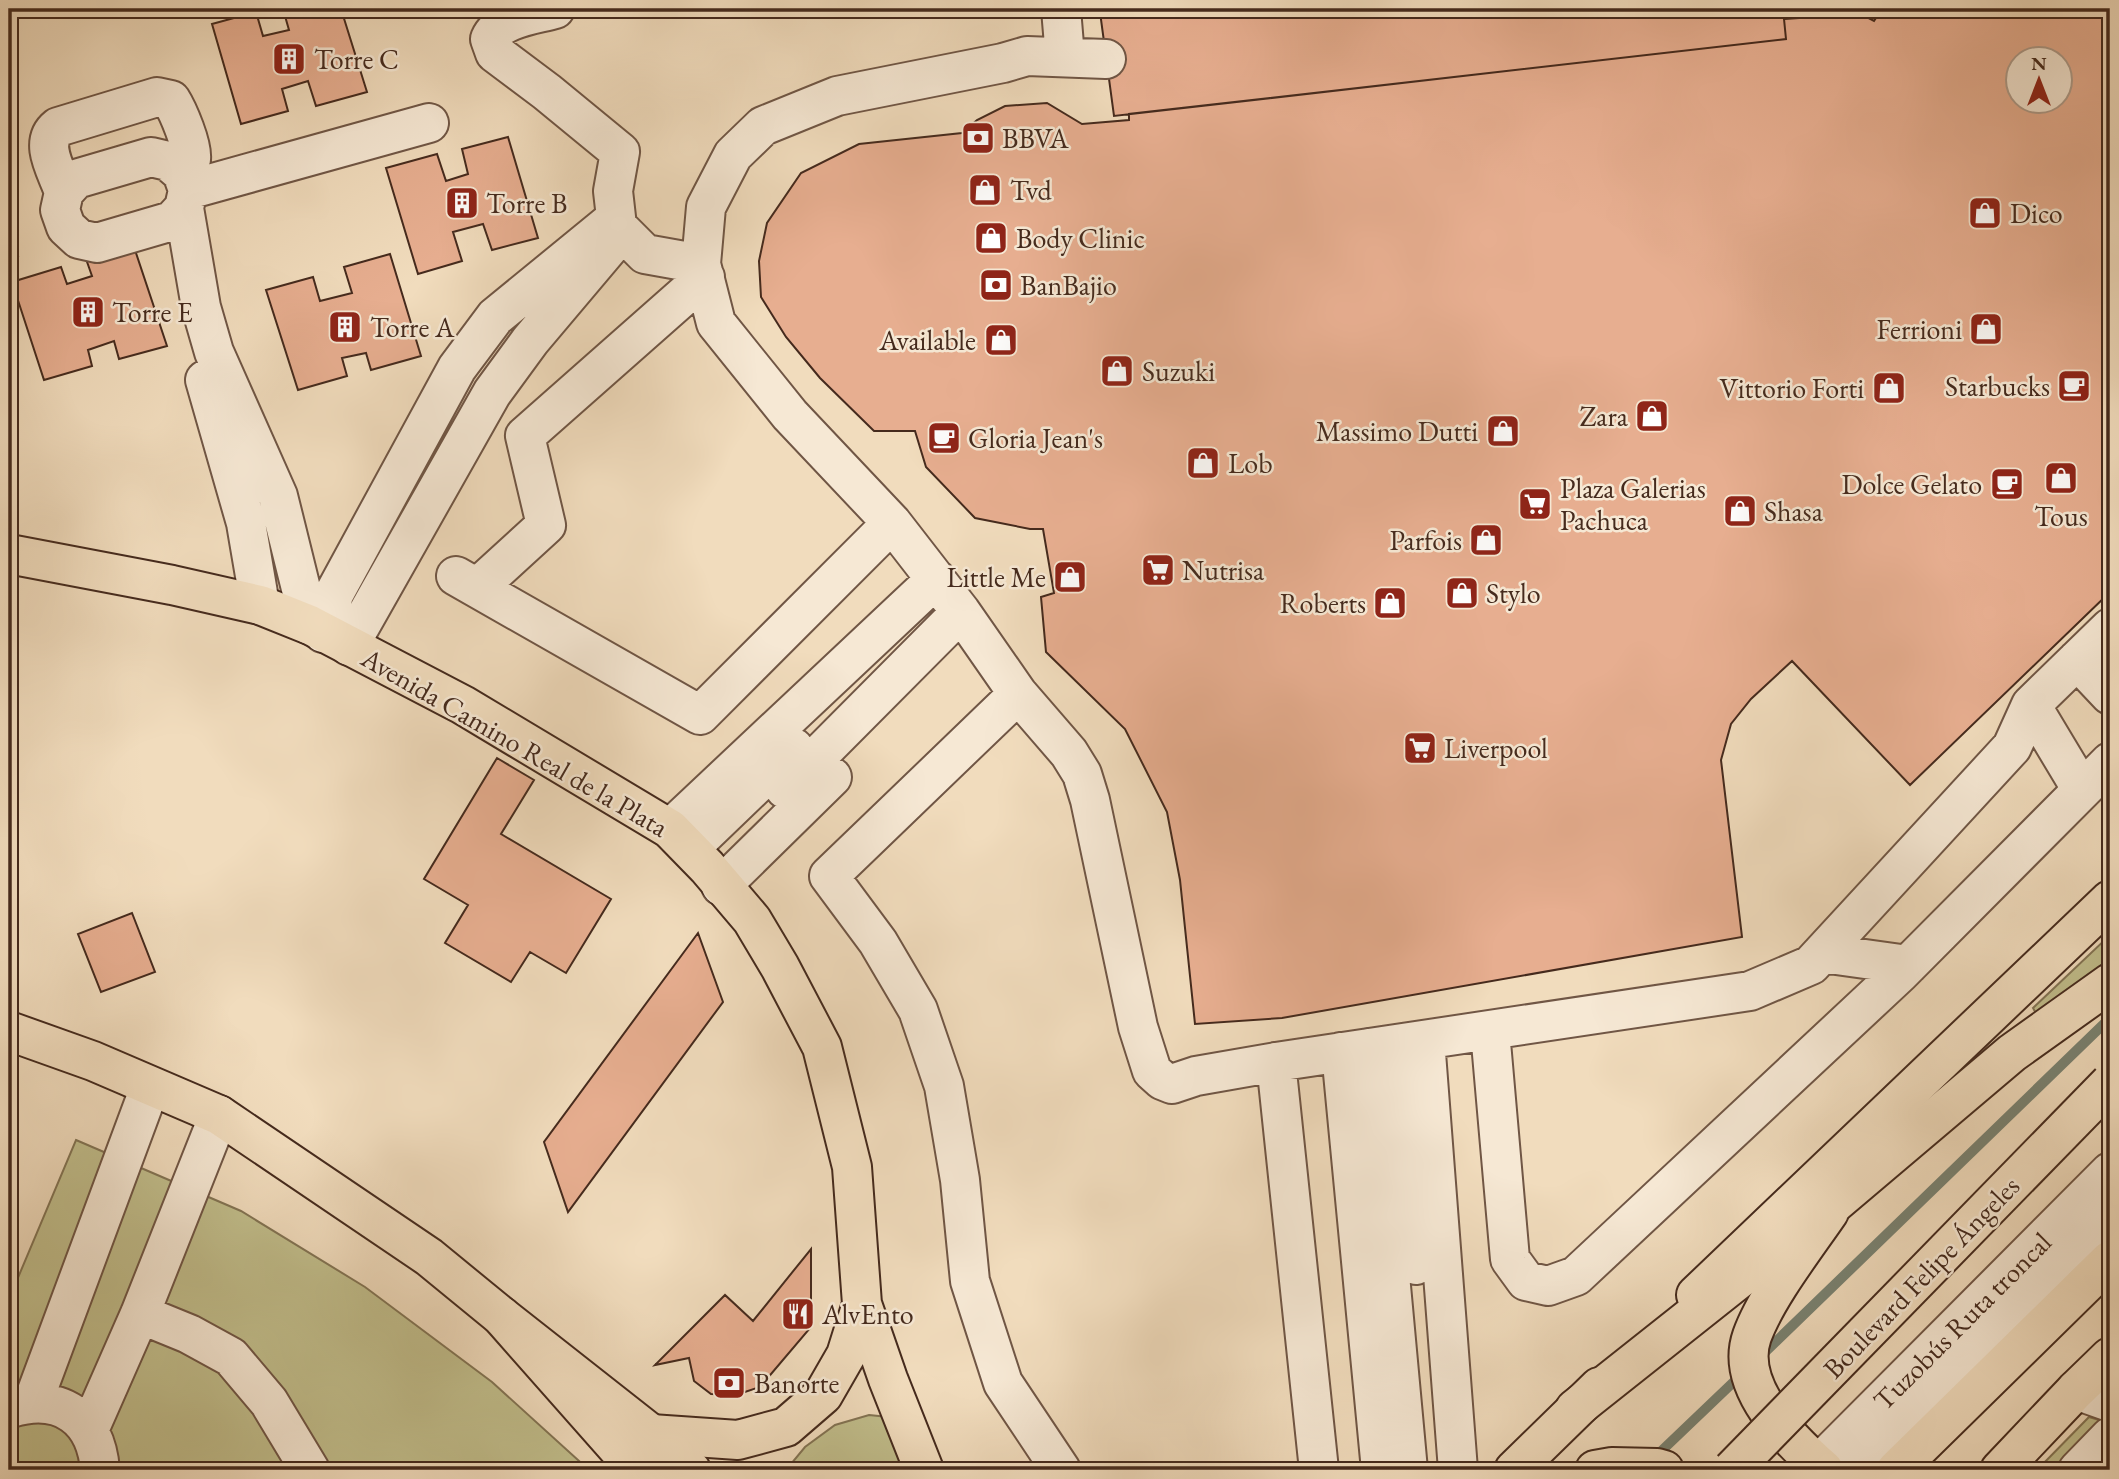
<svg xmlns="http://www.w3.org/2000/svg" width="2119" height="1479" font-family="'EB Garamond',serif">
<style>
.green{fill:#c1be8c;stroke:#837454;stroke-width:2}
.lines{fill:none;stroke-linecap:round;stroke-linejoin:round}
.stream{stroke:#798272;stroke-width:10}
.building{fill:#e7ae90;stroke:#452a1d;stroke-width:2;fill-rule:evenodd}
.minor-casing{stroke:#705645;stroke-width:42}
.major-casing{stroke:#452a1d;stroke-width:42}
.highway-casing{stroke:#452a1d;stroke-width:42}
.minor{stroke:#f6e8d4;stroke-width:38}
.major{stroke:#f1dcbd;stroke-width:38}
.highway{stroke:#f1dcbd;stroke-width:38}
.highway-bridge-casing{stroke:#452a1d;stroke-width:42;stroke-linecap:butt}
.highway-bridge{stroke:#f1dcbd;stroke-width:38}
.labels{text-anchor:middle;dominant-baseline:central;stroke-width:5;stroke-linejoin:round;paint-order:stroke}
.poi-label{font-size:28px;fill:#452a1d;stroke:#f6e8d4;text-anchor:start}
.street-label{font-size:28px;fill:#452a1d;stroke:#f6e8d4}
</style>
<rect width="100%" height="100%" fill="#f1dcbd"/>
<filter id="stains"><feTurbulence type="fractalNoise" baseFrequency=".00286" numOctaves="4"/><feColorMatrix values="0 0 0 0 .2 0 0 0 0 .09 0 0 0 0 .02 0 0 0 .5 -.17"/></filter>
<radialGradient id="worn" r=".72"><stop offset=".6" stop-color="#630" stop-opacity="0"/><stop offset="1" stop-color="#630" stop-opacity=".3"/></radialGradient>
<path class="green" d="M 2110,935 L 2110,971 L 2038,1017 L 2033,1008 Z
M 76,1140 L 241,1211 L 365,1287 L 492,1382 L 589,1470 L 9,1470 L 9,1299 Z
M 869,1415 L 898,1418 L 932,1470 L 786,1470 L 805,1447 L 835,1425 Z
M 2089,1417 L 2109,1423 L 2062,1470 L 2037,1470 Z"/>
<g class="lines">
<path class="stream" d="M 1760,1357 L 2110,1018
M 1654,1458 L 1743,1373"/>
</g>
<path class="building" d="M 283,9 L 341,9 L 367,92 L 316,106 L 308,81 L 282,89 L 288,111 L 241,124 L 212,24 L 256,12 L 263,36 L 289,30 Z
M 1067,9 L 1783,9 L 1786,39 L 1114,116 L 1100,12 L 1082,12 Z
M 1783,9 L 1882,9 L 1874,21 L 1861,14 L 1784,19 Z
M 1882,9 L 2110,9 L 2110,592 L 1910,785 L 1792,661 L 1751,699 L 1731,724 L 1721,760 L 1742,937 L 1282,1018 L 1195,1024 L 1180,880 L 1167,812 L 1125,729 L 1046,652 L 1041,597 L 1054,593 L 1043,529 L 1030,529 L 975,518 L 926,467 L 915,431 L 874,431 L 820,378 L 786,337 L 761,297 L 759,261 L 767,223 L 801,173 L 859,144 L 962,133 L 977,120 L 1005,106 L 1047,103 L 1082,124 L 1129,120 L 1129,114 L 1786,39 L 1784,19 L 1861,14 L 1874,21 ZM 2018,60 L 2060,60 L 2060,102 L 2018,102 Z
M 508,137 L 538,238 L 492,250 L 483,224 L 453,232 L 462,261 L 418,274 L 386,168 L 437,154 L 446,181 L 468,174 L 462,149 Z
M 9,225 L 18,256 L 9,259 Z
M 133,244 L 167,346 L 119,359 L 114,341 L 88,350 L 92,366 L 44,380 L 12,282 L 61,267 L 67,284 L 92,276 L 86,259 Z
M 390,254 L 421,356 L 371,370 L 366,353 L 342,358 L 347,376 L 298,390 L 266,290 L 313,277 L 320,301 L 352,293 L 344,267 Z
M 497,758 L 534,780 L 501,834 L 611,899 L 566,973 L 530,952 L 511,982 L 445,943 L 468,905 L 424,879 Z
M 132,913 L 155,972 L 101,992 L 78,934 Z
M 698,933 L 723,1002 L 568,1212 L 544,1142 Z
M 811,1249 L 811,1327 L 760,1387 L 736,1395 L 711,1394 L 694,1381 L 689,1358 L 655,1365 L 725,1295 L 753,1321 Z"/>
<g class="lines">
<defs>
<path id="minor" d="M 555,9 C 534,15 499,18 490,39 L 495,53 L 547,92 L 620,152 L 613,191 L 617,226 L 645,254 L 701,264
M 1061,9 L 1065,57
M 1106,59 L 1027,56 L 1003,63 L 837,96 L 763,126 L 733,155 L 706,207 L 701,264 L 716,323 L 790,415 L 892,523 L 961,612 L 1018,694 L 1069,753 L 1082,774 L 1090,800 L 1138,1027 L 1152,1071 L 1162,1080 L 1172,1084 L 1196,1076 L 1276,1062 L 1750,991 L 1811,965 L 2012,747 L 2031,705 L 2110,628
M 188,190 L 429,123
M 64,192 C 57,171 38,143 58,127 L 157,97 L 171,100 C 178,111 193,146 191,159 C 190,164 186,169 182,173
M 184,208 L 172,221 L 97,243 L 79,239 L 66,227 L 60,210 L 64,192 L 76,179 L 151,157 L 168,161 L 182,173 L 188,190 L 184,208 L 201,307 L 214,352 L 278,496 L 310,625
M 205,380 L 246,523 L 260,605
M 456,576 L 700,715 L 892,523
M 477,588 L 546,525 L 525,436 L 705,277
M 323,633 L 334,594 L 457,368 L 495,317 L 616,218
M 349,646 L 492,393 L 530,341 L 611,245
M 2077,660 L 2110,695
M 1018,694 L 829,876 L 878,942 L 918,1010 L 944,1086 L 960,1180 L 970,1281 L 1003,1383 L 1061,1470
M 2031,705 L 2082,790
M 785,789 L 961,612
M 670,829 L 936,579
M 690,848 L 794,748
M 721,886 L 832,777
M 1822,953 L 1908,965
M 1490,1031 L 1510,1259 L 1526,1281 L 1548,1286 L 1576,1276 L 1900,973 L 2110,762
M 1425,1040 L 1458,1470
M 1397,1044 L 1416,1265
M 1369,1048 L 1408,1470
M 1341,1052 L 1381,1470
M 1276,1062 L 1319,1470
M 140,1314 L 189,1334 L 231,1357 L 269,1402 L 310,1470
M 2076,1390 L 2110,1402
M 33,1402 L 150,1087
M 11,1408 C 61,1393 96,1418 100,1470
M 89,1430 L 140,1314 L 219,1115
M 1813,1470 L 2110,1172
M 1854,1470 L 2110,1211
M 2078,1470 L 2110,1437"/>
<path id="major" d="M 9,554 L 172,585 L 260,605 L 310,625 L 463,705 L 670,829 L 707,867 L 752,920 L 780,967 L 822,1047 L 852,1167 L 862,1304 L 888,1379 L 924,1470
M 9,1031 L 93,1061 L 219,1115 L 429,1257 L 501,1316 L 637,1470
M 1696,1295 L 2110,900
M 651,1434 L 738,1440 L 786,1427 L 823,1395 L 846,1355 L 862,1304
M 1514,1470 L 1599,1387
M 1595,1470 L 1612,1467 L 1657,1468 L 1664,1470
M 1824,1470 C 1790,1440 1734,1387 1752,1336 C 1766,1297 1805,1247 1829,1212
M 2000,1470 L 2076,1390 L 2110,1357"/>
<path id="highway" d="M 501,1316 L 651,1434 L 691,1470
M 1575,1409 L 1836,1202 L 2012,1053 L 2110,983
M 1896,1470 L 2110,1260"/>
</defs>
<use href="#minor" class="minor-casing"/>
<use href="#major" class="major-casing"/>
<use href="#highway" class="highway-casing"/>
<use href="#minor" class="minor"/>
<use href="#major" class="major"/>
<use href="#highway" class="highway"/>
<defs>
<path id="highway-bridge" d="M 1732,1470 L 2110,1083"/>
</defs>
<use href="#highway-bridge" class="highway-bridge-casing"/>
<use href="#highway-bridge" class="highway-bridge"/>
</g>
<defs>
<symbol id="building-square" viewBox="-11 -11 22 22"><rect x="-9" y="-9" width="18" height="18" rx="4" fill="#8f2418" stroke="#f6e8d4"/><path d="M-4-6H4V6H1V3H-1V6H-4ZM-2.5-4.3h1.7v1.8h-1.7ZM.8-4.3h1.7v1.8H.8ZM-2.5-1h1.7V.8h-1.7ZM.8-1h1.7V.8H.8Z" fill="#fff"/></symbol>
<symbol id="bank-square" viewBox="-11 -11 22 22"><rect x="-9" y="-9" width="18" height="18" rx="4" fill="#8f2418" stroke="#f6e8d4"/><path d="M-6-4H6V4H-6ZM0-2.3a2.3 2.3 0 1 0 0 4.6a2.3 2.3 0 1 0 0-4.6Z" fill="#fff"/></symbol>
<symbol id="shop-square" viewBox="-11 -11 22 22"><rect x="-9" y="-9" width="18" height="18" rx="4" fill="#8f2418" stroke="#f6e8d4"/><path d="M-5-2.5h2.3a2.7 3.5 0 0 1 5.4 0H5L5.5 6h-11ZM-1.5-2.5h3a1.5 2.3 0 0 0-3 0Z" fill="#fff"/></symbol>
<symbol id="cafe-square" viewBox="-11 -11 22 22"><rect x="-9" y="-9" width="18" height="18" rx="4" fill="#8f2418" stroke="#f6e8d4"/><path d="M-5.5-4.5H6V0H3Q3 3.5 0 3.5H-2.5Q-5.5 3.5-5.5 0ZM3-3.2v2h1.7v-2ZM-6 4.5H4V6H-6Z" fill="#fff"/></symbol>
<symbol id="supermarket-square" viewBox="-11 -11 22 22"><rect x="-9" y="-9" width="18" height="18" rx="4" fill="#8f2418" stroke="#f6e8d4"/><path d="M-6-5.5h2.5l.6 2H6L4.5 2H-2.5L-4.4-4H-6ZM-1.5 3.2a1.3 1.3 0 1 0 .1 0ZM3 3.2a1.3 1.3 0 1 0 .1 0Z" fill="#fff"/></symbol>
<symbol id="restaurant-square" viewBox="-11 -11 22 22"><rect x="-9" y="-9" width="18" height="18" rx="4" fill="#8f2418" stroke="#f6e8d4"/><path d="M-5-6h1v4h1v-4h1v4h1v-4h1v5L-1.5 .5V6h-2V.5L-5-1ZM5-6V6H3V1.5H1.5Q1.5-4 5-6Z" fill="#fff"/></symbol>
</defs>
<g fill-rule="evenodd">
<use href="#building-square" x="270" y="40" width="38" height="38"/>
<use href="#bank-square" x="959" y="119" width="38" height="38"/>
<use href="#shop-square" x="966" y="171" width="38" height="38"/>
<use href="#building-square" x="443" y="184" width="38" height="38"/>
<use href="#shop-square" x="1966" y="194" width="38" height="38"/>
<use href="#shop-square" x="972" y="219" width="38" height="38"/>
<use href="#bank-square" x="977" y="266" width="38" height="38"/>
<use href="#building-square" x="69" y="293" width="38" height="38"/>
<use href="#building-square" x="326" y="308" width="38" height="38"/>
<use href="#shop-square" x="1967" y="310" width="38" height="38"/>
<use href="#shop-square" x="982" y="321" width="38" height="38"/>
<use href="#shop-square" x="1098" y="352" width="38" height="38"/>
<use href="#cafe-square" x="2055" y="367" width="38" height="38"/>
<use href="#shop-square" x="1870" y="369" width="38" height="38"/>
<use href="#shop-square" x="1633" y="397" width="38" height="38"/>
<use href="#shop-square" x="1484" y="412" width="38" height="38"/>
<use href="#cafe-square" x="925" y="419" width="38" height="38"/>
<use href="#shop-square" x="1184" y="444" width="38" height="38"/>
<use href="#shop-square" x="2042" y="459" width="38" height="38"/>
<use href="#cafe-square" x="1988" y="465" width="38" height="38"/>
<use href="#supermarket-square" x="1516" y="485" width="38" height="38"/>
<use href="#shop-square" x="1721" y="492" width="38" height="38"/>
<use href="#shop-square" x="1467" y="521" width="38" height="38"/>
<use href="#supermarket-square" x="1139" y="551" width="38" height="38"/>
<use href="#shop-square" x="1051" y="558" width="38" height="38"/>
<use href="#shop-square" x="1443" y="574" width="38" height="38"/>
<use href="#shop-square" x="1371" y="584" width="38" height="38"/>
<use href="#supermarket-square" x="1401" y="729" width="38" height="38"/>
<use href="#restaurant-square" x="779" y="1295" width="38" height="38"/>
<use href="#bank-square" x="710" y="1364" width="38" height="38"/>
</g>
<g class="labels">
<g class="poi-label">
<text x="314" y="59">Torre C</text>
<text x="1002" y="138">BBVA</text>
<text x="1010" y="190">Tvd</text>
<text x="486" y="203">Torre B</text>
<text x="2010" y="213">Dico</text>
<text x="1016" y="238">Body Clinic</text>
<text x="1020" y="285">BanBajio</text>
<text x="112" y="312">Torre E</text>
<text x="370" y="327">Torre A</text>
<text x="1962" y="329" text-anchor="end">Ferrioni</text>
<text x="976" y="340" text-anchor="end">Available</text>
<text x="1142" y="371">Suzuki</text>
<text x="2050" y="386" text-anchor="end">Starbucks</text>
<text x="1864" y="388" text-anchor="end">Vittorio Forti</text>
<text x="1628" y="416" text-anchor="end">Zara</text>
<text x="1478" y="431" text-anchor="end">Massimo Dutti</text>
<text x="968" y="438">Gloria Jean's</text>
<text x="1228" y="463">Lob</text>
<text x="1982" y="484" text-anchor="end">Dolce Gelato</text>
<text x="1560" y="488">Plaza Galerias<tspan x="1560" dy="32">Pachuca</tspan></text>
<text x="1764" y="511">Shasa</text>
<text x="2061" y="516" text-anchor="middle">Tous</text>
<text x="1462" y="540" text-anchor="end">Parfois</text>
<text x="1182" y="570">Nutrisa</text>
<text x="1046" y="577" text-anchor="end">Little Me</text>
<text x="1486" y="593">Stylo</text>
<text x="1366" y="603" text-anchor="end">Roberts</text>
<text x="1444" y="748">Liverpool</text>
<text x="822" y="1314">AlvEnto</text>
<text x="754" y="1383">Banorte</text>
</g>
<g class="street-label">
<text transform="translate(515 742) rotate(30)">Avenida Camino Real de la Plata</text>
<text transform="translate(1921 1277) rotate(-46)">Boulevard Felipe Ángeles</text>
<text transform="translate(1962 1321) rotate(-45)">Tuzobús Ruta troncal</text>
</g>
</g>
<rect width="2119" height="1479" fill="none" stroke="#f1dcbd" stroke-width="35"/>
<rect x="10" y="10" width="2098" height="1458" fill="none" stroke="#452a1d" stroke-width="3.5"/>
<rect x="18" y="18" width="2084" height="1444" fill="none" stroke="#452a1d" stroke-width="2"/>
<g transform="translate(2039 80)"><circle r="33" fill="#f6e8d4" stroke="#af9c8b" stroke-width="2"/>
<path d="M0-5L12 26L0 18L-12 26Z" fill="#8f2418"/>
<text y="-10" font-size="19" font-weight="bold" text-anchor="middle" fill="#452a1d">N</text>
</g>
<rect width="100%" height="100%" filter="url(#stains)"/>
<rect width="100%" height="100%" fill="url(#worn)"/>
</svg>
